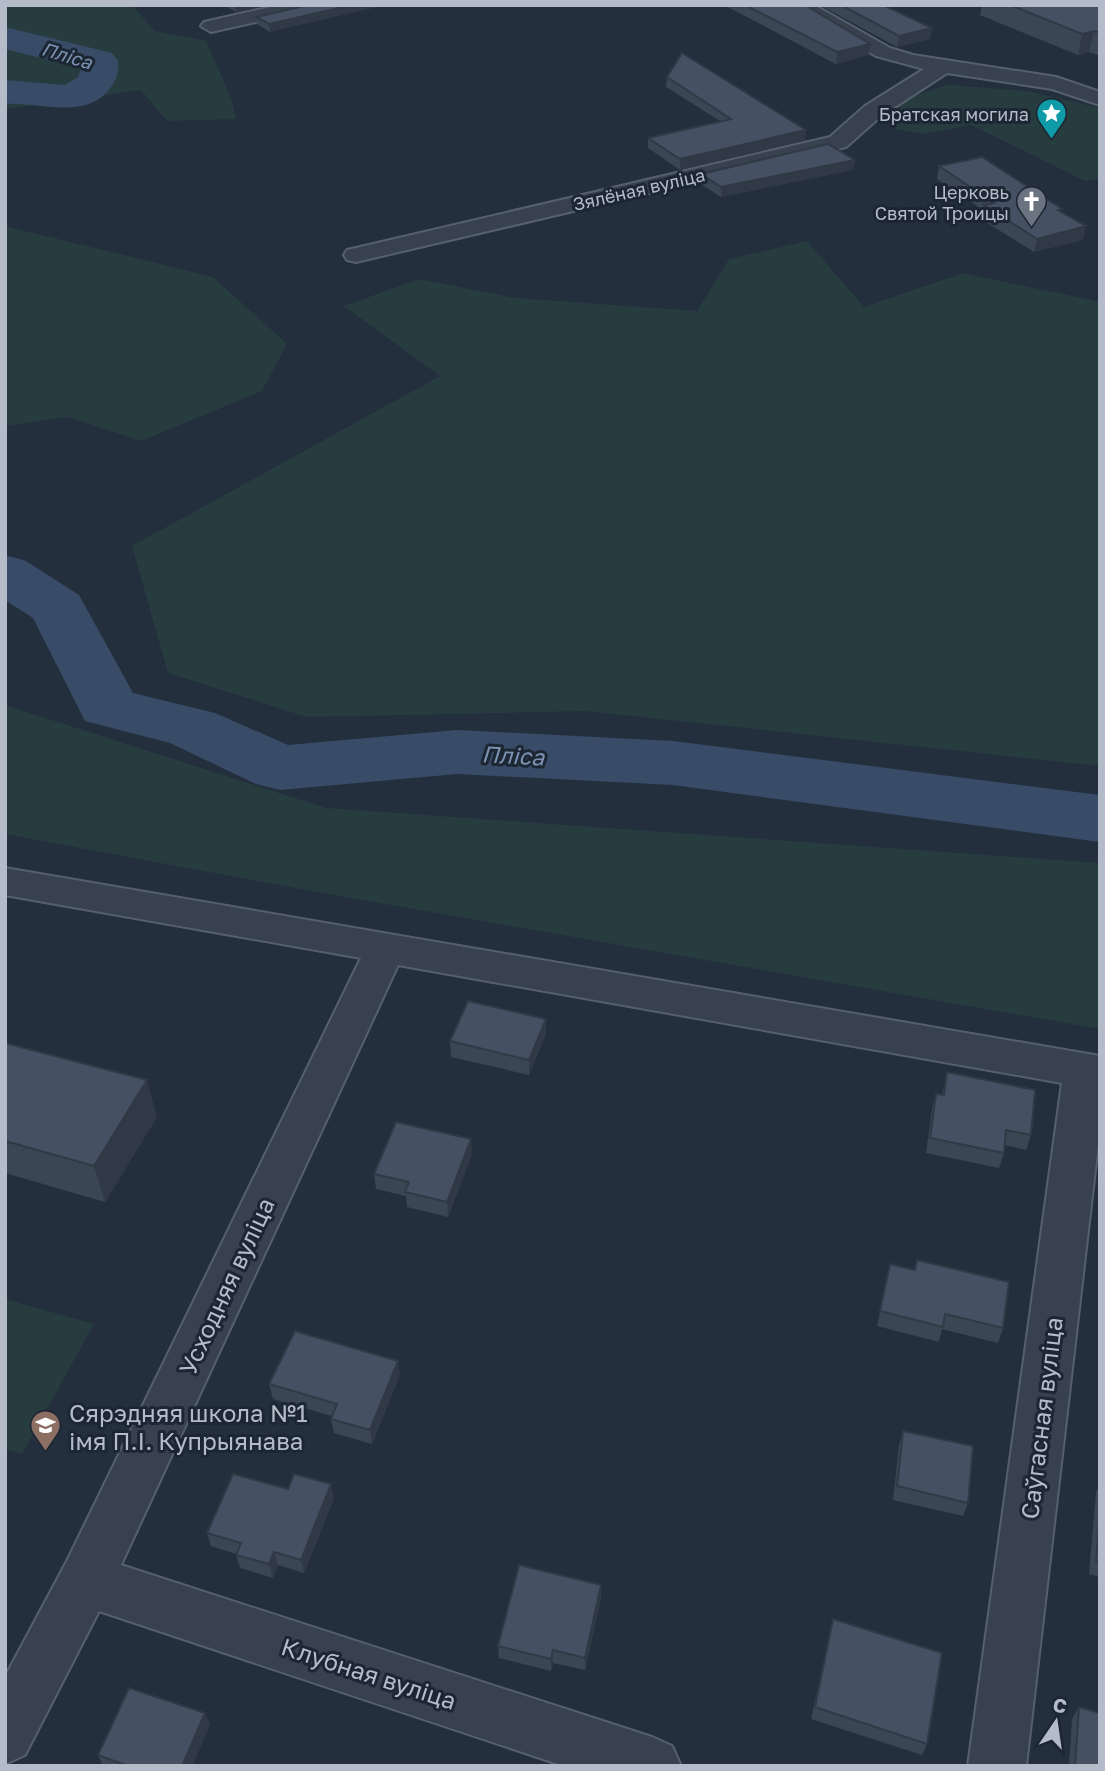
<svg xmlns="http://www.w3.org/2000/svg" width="1105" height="1771" font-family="'Golos Text',sans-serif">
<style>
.green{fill:#263c3f}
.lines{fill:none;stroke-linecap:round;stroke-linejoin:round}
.river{fill:#394c67;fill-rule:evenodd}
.minor-casing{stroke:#565f6c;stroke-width:4}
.minor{fill:#38414e;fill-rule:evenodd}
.wall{fill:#3b4654}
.shaded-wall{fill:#303945}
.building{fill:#455162;stroke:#303945;stroke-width:2}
.labels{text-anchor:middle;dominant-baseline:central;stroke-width:6;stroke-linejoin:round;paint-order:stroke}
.far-poi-label{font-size:18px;fill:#b4bcc9;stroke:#1d2633;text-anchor:end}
.far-street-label{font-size:18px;fill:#b4bcc9;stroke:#1d2633}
.far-water-label{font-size:19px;font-style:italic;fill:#7c92b1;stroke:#1d2633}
.water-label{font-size:23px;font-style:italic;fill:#7c92b1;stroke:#1d2633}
.near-street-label{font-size:24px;fill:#b4bcc9;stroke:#1d2633}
.near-poi-label{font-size:24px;fill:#b4bcc9;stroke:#1d2633;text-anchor:start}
</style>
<rect width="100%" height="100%" fill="#242f3e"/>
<path class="green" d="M 5,5 L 132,5 L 155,31 L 206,41 L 231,98 L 236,119 L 167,121 L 141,90 L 5,109 Z
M 947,85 L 1027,91 L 1100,108 L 1100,178 L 1085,181 L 971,125 L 924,134 L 894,129 L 888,115 L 909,98 Z
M 5,226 L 213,277 L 287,344 L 262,391 L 141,441 L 68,417 L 5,426 Z
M 807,241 L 864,307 L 963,273 L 1100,302 L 1100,766 L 586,711 L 307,717 L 168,673 L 132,546 L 440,376 L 344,306 L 419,279 L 515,298 L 697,311 L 729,259 Z
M 5,705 L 326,808 L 1100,863 L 1100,1029 L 328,894 L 5,834 Z
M 5,1299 L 94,1324 L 22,1454 L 5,1449 Z"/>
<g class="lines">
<path class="river" d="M 5,27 L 112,53 L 118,61 C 119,72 117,78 111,87 C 88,121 39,102 5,104 L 5,80 L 65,85 L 78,77 L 81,68 L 5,49 Z
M 5,555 L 26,561 L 79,595 L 133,693 L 215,713 L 288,745 L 457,730 L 673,741 L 1100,795 L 1100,842 L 673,785 L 457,774 L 280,790 L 256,784 L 170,743 L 85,721 L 33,618 L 5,600 Z"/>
<defs>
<path id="minor" d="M 280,5 L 317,5 L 315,9 L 211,32 L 201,26 L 204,22 Z
M 790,5 L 814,5 L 890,48 L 913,55 L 1056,77 L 1100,92 L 1100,105 L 1052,89 L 947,73 L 881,116 L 846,147 L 356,262 L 347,260 L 344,255 L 347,250 L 356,248 L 830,137 L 865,106 L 924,69 L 876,56 Z
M 5,868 L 1100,1056 L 1100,1127 L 1026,1766 L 968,1766 L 1062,1083 L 398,965 L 121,1565 L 652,1737 L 672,1746 L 681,1766 L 564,1766 L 99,1611 L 25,1755 L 5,1764 L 5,1677 L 67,1561 L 361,958 L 5,895 Z"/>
</defs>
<use href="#minor" class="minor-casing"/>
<use href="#minor" class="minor"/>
</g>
<path class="wall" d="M 224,5 L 267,5 L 236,12 Z
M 308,5 L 270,32 L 257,24 L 256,17 Z
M 724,5 L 805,5 L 870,44 L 869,55 L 836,64 Z
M 820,5 L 883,5 L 932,28 L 930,39 L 897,47 Z
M 982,5 L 1100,5 L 1100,56 L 1089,52 L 1078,55 L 980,15 Z
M 667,77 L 806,130 L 805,140 L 680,170 L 648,148 L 648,138 L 720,121 L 666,87 Z
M 855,160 L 853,170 L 721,197 L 701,184 L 701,174 Z
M 939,166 L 1062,212 L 1083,240 L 1034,252 L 981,219 L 983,210 L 937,179 Z
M 546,1019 L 546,1034 L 529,1075 L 451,1057 L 450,1041 Z
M 5,1043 L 157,1117 L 105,1202 L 5,1173 Z
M 947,1072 L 1031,1135 L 1026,1150 L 1005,1145 L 1004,1153 L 999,1168 L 926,1153 L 932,1109 L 936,1094 L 942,1095 Z
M 472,1154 L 448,1217 L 407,1207 L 406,1196 L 376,1189 L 374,1174 Z
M 917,1260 L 1003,1328 L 998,1343 L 942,1329 L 939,1342 L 877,1326 L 890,1264 L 914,1270 Z
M 400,1375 L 372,1444 L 334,1433 L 331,1419 L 332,1416 L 273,1399 L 269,1384 Z
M 903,1431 L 968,1503 L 963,1516 L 893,1500 L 899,1445 Z
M 1100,1484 L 1100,1577 L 1089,1574 L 1096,1492 Z
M 288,1489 L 334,1498 L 304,1573 L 278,1565 L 273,1578 L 240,1568 L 236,1554 L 211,1546 L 207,1533 Z
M 601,1598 L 585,1670 L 553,1663 L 551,1671 L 499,1658 L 498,1646 Z
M 833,1619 L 927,1744 L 922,1755 L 811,1719 Z
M 1079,1707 L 1100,1766 L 1069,1766 L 1072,1719 Z
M 205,1713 L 210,1725 L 192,1766 L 103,1766 L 98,1755 Z"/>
<path class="shaded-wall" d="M 235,5 L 267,5 L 236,12 Z
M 352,5 L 386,5 L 270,32 L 269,24 Z
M 932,28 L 930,39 L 897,47 L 899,36 Z
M 1094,31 L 1089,52 L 1078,55 L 1082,34 Z
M 870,44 L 869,55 L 836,64 L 837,52 Z
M 806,130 L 805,140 L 680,170 L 680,159 Z
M 855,160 L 853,170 L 721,197 L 721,187 Z
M 1086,226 L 1083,240 L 1034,252 L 1037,239 Z
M 546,1019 L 546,1034 L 529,1075 L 529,1060 Z
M 147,1080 L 157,1117 L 105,1202 L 94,1166 Z
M 471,1139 L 472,1154 L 448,1217 L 447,1202 Z
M 398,1361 L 400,1375 L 372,1444 L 370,1430 Z
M 331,1484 L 334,1498 L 304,1573 L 301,1560 Z
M 274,1552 L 278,1565 L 273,1578 L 269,1564 Z
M 601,1585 L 601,1598 L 585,1670 L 585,1658 Z
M 553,1650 L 553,1663 L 551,1671 L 551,1659 Z
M 205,1713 L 210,1725 L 192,1766 L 182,1766 Z"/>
<path class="building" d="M 308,5 L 352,5 L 269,24 L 256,17 Z
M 745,5 L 805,5 L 870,44 L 837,52 Z
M 841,5 L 883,5 L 932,28 L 899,36 Z
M 1010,5 L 1100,5 L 1100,33 L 1094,31 L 1082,34 Z
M 682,53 L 806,130 L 680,159 L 648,138 L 731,119 L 667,77 Z
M 828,144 L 855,160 L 721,187 L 701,174 Z
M 982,157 L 1062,209 L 1058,210 L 1086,226 L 1037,239 L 984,205 L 994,203 L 939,166 Z
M 468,1001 L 546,1019 L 529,1060 L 450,1041 Z
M 5,1043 L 147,1080 L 94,1166 L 5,1141 Z
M 947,1072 L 1035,1090 L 1031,1135 L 1006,1130 L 1004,1153 L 930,1138 L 936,1094 L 944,1095 Z
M 396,1122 L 471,1139 L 447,1202 L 405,1192 L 409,1182 L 374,1174 Z
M 917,1260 L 1009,1282 L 1003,1328 L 945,1314 L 943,1327 L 880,1311 L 890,1264 L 915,1270 Z
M 295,1331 L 398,1361 L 370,1430 L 331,1419 L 337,1404 L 269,1384 Z
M 903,1431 L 973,1446 L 968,1503 L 897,1486 Z
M 233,1474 L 288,1489 L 294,1474 L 331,1484 L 301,1560 L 274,1552 L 269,1564 L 236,1555 L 241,1543 L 207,1533 Z
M 1100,1514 L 1100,1562 L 1096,1561 Z
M 519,1565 L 601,1585 L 585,1658 L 553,1650 L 551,1659 L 498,1646 Z
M 833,1619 L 942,1653 L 927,1744 L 815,1707 Z
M 129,1688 L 205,1713 L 182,1766 L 128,1766 L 98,1755 Z
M 1079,1707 L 1100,1713 L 1100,1766 L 1075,1766 Z"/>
<defs>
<symbol id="sight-pin" viewBox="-11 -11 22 30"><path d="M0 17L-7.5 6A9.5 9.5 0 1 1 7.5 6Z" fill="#0f9aa8" stroke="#1d2633"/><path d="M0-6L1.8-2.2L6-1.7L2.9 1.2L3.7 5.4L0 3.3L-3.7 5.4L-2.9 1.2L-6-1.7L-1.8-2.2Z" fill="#fff"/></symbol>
<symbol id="church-pin" viewBox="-11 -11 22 30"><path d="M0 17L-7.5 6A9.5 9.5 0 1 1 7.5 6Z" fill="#6b7280" stroke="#1d2633"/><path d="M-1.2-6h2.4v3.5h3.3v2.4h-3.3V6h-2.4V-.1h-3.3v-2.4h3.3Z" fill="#fff"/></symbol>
<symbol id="school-pin" viewBox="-11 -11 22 30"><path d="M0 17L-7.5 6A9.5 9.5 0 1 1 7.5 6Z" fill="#8d6e63" stroke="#1d2633"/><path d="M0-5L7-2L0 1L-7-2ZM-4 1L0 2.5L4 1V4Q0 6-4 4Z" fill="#fff"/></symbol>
</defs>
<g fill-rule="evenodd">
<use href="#sight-pin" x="1034" y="96" width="35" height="47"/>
<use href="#church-pin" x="1014" y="184" width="35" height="47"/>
<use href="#school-pin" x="28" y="1408" width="35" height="47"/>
</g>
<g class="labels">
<g class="far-poi-label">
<text x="1029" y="114">Братская могила</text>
<text x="1009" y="192">Церковь<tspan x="1009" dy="21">Святой Троицы</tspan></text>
</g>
<g class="far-street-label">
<text transform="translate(639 189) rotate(-13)">Зялёная вуліца</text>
</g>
<g class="far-water-label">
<text transform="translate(67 55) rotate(17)">Пліса</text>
</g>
<g class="water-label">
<text transform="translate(513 755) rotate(3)">Пліса</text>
</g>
<g class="near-street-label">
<text transform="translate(226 1286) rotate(-65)">Усходняя вуліца</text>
<text transform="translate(1041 1418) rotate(-83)">Саўгасная вуліца</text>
<text transform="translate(369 1673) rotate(18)">Клубная вуліца</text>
</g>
<g class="near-poi-label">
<text x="69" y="1412">Сярэдняя школа №1<tspan x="69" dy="28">імя П.І. Купрыянава</tspan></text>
</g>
</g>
<rect width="1105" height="1771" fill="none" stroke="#b4bcc9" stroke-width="14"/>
<g transform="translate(1056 1722) rotate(13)" stroke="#1d2633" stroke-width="5" paint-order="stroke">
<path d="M0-5L12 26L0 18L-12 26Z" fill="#b4bcc9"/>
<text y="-10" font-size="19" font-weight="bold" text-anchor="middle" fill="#b4bcc9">С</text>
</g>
</svg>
